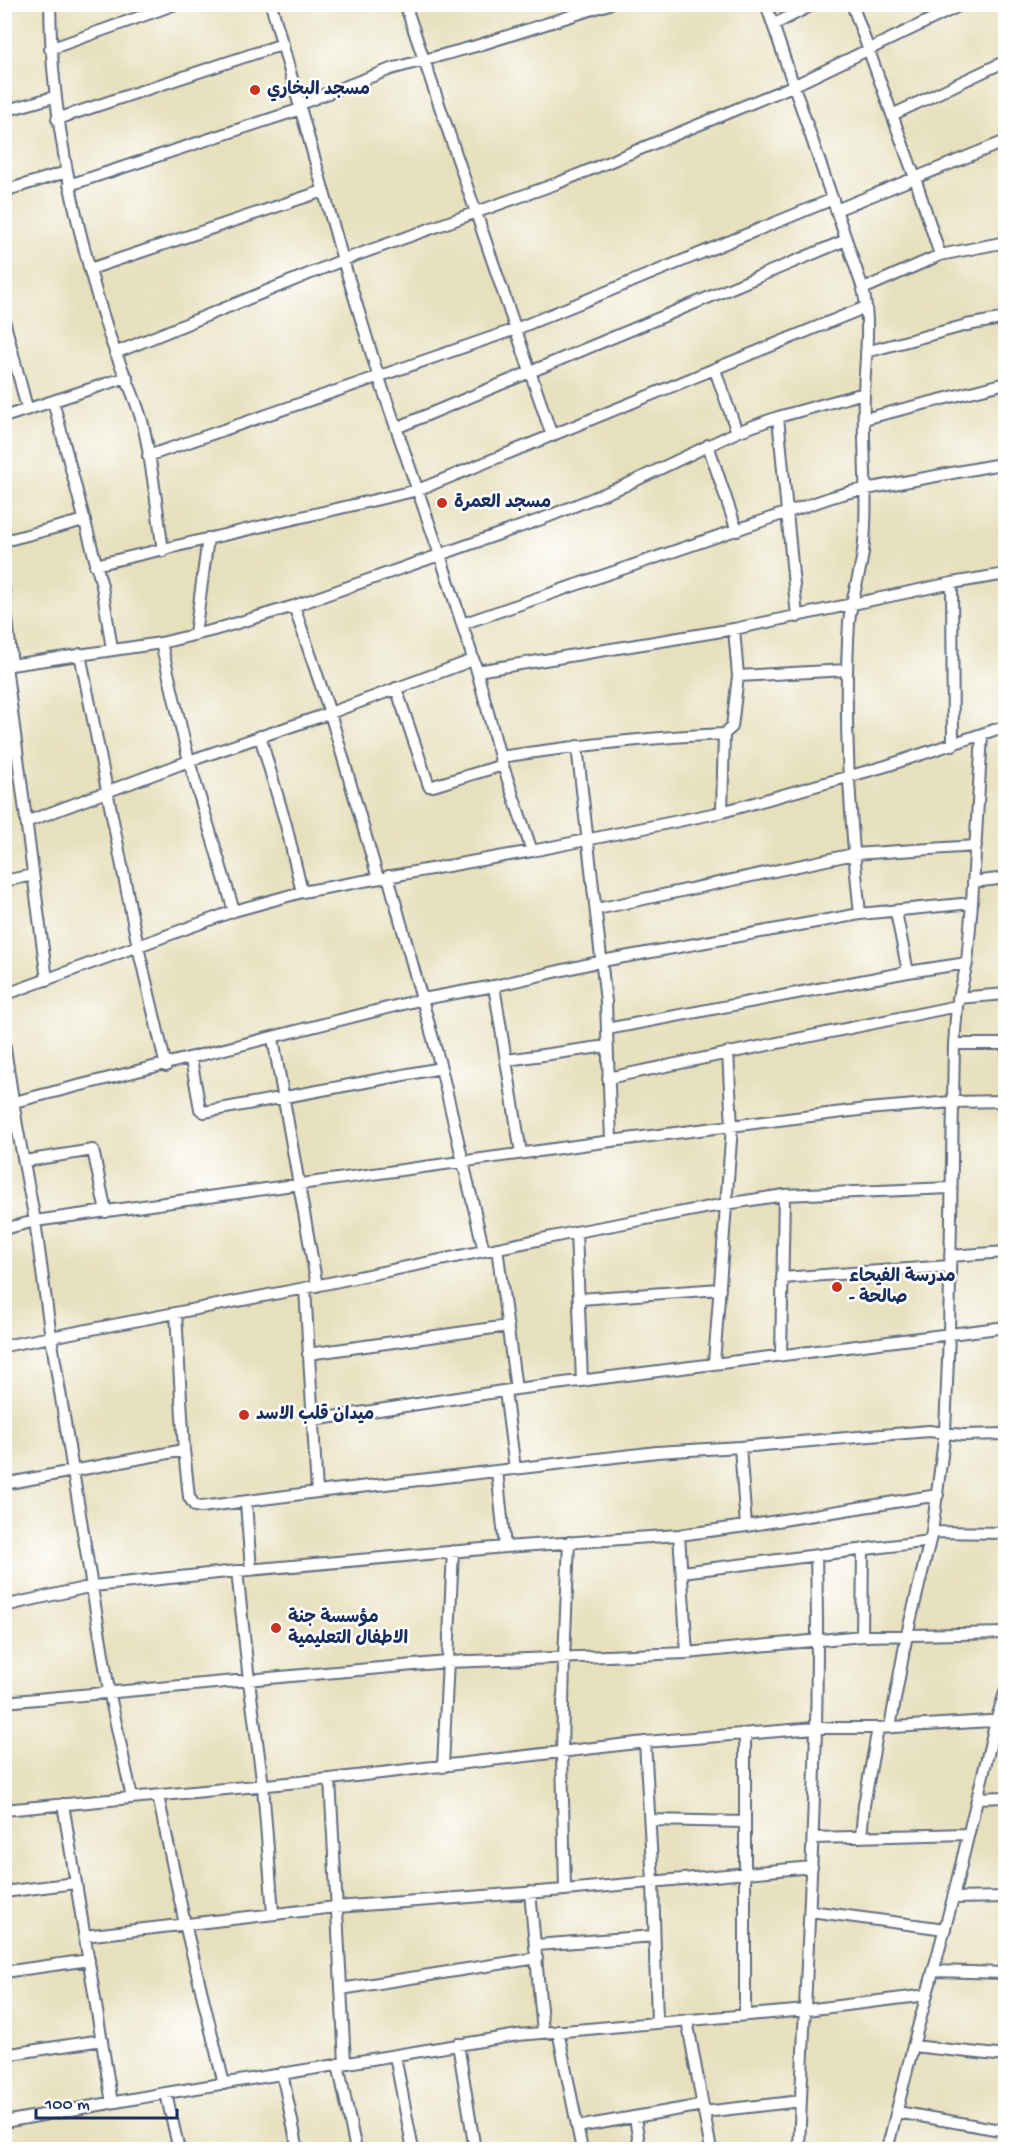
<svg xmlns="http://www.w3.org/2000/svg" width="1010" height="2154" font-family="'Gochi Hand','Playpen Sans Arabic',sans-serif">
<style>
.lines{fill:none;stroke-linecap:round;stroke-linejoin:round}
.street-casing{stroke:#626d7f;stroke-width:14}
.street{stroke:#fff;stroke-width:10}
.poi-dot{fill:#c8321e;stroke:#fff;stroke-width:2}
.labels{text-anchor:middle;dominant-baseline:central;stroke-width:5;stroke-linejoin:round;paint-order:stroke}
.poi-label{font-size:18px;font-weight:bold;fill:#1b2f5e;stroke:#fff;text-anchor:start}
</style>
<rect width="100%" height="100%" fill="#fff"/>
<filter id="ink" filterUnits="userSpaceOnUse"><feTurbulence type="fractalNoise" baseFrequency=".0167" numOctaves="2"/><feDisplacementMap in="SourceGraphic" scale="12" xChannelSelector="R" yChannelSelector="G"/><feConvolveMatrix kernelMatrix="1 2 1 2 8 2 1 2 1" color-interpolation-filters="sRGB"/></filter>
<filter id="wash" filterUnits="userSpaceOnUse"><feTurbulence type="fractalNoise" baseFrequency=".008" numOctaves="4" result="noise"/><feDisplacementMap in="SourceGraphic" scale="24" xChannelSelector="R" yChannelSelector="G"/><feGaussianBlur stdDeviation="1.35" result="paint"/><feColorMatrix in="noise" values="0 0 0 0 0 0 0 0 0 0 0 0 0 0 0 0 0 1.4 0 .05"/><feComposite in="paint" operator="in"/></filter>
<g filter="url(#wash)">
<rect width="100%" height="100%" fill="#e7e0bd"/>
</g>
<g filter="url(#ink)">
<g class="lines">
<defs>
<path id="street" d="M 50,4 C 51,116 74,225 108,331 C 118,365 136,394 144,429 C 153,469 157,510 163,551
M 271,4 L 343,260 L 379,378 L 440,555 L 477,671 L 500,757 L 532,851
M 405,4 L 552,436
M 766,4 L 863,289 C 871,323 865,359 864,393 C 862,446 869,500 863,552 C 860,576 851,599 849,623 C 843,719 850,818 860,914
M 852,4 L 915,178 L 940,255
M 773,25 L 814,4
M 50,49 L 176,4
M 300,104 L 391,69 L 476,46 L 609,4
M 4,111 L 54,97
M 892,115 L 1006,61
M 57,119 L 283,44
M 69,185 L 301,109
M 4,191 L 66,172
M 836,210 L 1006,141
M 90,269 L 323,191
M 863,289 L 940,255 L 1006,242
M 4,320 L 27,408
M 866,352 L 967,325 L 1006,318
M 115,353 L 343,260 L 558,183 L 795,85 L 963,4
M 715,370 L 737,432
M 53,401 L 102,586 L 112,649
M 4,417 L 127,377
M 778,417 L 797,617
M 864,419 L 1006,383
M 396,428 L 846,240
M 708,445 L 737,531
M 148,456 L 516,329 L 833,199
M 4,541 L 85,520
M 95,565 L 418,490 L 866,307
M 952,583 L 953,745
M 4,591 L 12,665
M 294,606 L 330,713 L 378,878
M 462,624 L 832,497 L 850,492 L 1006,463
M 195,634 L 208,538
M 161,643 L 189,761 L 234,911
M 80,654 L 138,947 L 166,1066
M 4,666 L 161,643 L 214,630 L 294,606 L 542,519 L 626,485 L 737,432 L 778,417 L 864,393
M 6,666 L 47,980
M 477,671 L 734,629 L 952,583 L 1006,574
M 738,676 L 847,670
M 396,688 L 429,786 L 433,786 L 503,765
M 260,736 L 286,825 L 302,892
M 577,746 L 606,1002 L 611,1141
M 500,757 C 575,746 649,737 724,734
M 722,812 L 724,734 L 732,727 L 738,676 L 734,629
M 26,822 L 189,761 L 330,713 L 473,660
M 388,876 L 441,1068 L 484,1251
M 4,881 L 33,875
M 973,882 L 1006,878
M 597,909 L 854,854 L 976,846
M 896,912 L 908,972
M 494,986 L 521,1153
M 4,995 L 234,911 L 302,892 L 532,851 L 722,812 L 886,766 L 1006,726
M 958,998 L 1006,994
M 607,1029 L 908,972 L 967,963
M 273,1038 L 317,1286
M 4,1042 L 17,1126 L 35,1221 L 51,1337 L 109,1691 L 132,1798
M 954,1044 L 1006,1044
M 191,1059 L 200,1109 L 204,1112 L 441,1068
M 507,1060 L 607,1046
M 608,1078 L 957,1006
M 14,1102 L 423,999 L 494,986 L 602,961 L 860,914 L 972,903
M 4,1129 L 17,1126
M 25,1161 L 93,1150 L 106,1212
M 4,1229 L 35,1221 L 611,1141 L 867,1109 L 952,1102 L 1006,1101
M 576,1232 L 582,1381
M 497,1248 L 516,1389
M 950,1256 L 1006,1252
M 782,1278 L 950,1266
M 305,1288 L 317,1492
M 580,1299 L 720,1289
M 176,1313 L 184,1450 L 189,1497 L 195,1506 L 201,1507 L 317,1492 L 657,1452 L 740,1447 L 929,1431 L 963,1435 L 1006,1434
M 4,1346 L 305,1288 L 576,1232 L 726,1204 L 784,1195 L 950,1188
M 308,1354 L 508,1326
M 781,1355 L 784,1195
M 714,1363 L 732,1127 L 728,1052
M 505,1391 L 515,1469
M 313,1420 L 516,1389 L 1006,1327
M 740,1447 L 746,1526
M 497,1471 L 505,1547
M 4,1484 L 184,1450
M 246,1503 L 251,1570
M 932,1532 L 1006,1533
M 679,1535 L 687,1653
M 237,1571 L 249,1681 L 263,1786 L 273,1913
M 682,1572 L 930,1541
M 4,1606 L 93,1586 L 237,1571 L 505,1547 L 679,1535 L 746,1526 L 938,1495
M 862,1636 L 863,1549
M 4,1702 L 447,1662 L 687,1653 L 862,1636 L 1006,1633
M 890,1727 L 907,1634 L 932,1532 L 945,1432 L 949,1335 L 954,1044 L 957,1006 L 967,963 L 972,903 L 982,735
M 645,1742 L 653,1882 L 657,2022
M 443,1767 L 453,1551
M 330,1779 L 345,2063
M 158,1796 L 185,1924 L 224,2084
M 977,1798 L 1006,1797
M 63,1804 L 112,2103
M 4,1810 L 330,1779 L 645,1742 L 815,1728 L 878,1728 L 1006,1720
M 650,1820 L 745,1822
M 861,1837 L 864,1805 L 878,1728
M 813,1838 L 968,1834
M 565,1890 L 562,1754 L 564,1659 L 569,1542
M 4,1892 L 75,1883
M 530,1892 L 543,2032
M 953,1898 L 1006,1897
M 810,1911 L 945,1929
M 84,1936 L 336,1907 L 565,1890 L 812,1867
M 536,1945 L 654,1936
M 933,1971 L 1006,1973
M 4,1972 L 89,1960
M 341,1989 L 537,1958
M 745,2015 L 745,1735
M 687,2020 L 711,2150
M 558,2031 L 582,2150
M 458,2044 L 475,2150
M 913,2046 L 1006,2056
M 4,2055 L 102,2040
M 395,2056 L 413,2150
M 338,2064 L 356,2150
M 282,2073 L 298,2150
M 166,2093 L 179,2150
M 704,2112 L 801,2101
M 897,2112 L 1006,2131
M 635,2117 L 640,2150
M 4,2122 L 166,2093 L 518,2035 L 806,2010 L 927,1995
M 577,2127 L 703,2105
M 799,2150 C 806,1951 821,1753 816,1555
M 887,2150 L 913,2046 L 953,1898 L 996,1721 L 1006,1689"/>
</defs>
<use href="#street" class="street-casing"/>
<use href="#street" class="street"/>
</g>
</g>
<g class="poi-dot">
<circle cx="255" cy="90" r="6"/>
<circle cx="442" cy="503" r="6"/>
<circle cx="837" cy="1287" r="6"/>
<circle cx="244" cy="1415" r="6"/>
<circle cx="276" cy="1628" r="6"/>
</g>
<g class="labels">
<g class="poi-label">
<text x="267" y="90">مسجد البخاري</text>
<text x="454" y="503">مسجد العمرة</text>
<text x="849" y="1277">مدرسة الفيحاء<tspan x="849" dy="21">- صالحة</tspan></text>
<text x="256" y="1415">ميدان قلب الاسد</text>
<text x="288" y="1618">مؤسسة جنة<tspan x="288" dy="21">الاطفال التعليمية</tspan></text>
</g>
</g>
<rect width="1010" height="2154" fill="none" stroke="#fff" stroke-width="24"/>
<path d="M36 2109v9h141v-9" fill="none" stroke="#1b2f5e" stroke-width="3"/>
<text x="45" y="2109" font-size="18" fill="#1b2f5e" stroke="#ffffff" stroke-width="4.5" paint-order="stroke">100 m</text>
</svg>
